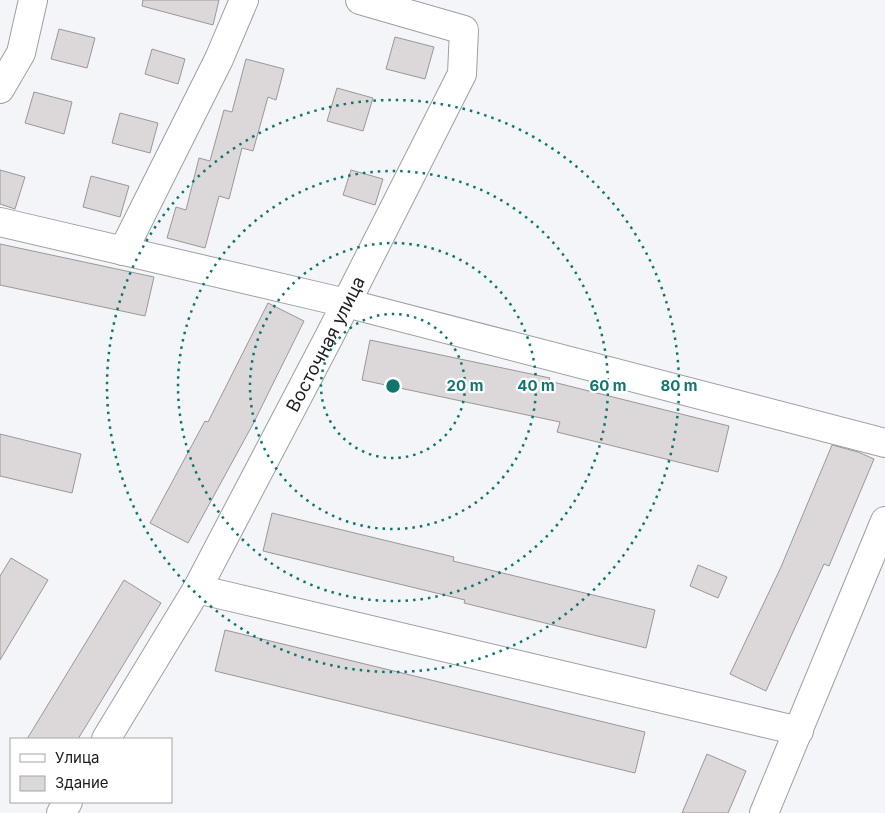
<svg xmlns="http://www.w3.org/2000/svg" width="885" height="813" font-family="Inter,sans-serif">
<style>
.building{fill:#dcd8d9;stroke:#9b9798}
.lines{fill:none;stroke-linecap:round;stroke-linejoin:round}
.minor-casing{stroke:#9e9fa2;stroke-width:30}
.minor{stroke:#fff;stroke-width:28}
.ring{fill:none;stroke:#0f766e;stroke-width:2.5;stroke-dasharray:2.5 5}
.labels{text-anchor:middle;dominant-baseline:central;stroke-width:4.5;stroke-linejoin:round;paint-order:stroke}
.street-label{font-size:18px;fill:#1d1d1e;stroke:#fff}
.centre{fill:#0f766e;stroke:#fff;stroke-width:2.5}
.ring-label{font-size:15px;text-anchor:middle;font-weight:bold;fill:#0f766e;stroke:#fff;stroke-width:4.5;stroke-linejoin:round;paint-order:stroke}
</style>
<rect width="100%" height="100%" fill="#f4f5f8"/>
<path class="building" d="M 143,0 L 219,0 L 213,25 L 142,6 Z
M 59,29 L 95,38 L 87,68 L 51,59 Z
M 395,37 L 434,47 L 425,79 L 386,69 Z
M 152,49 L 185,59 L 178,84 L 145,74 Z
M 246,59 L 284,69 L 276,100 L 268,97 L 253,151 L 242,148 L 229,199 L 219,196 L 205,248 L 167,238 L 176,207 L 186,210 L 199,158 L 210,161 L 224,110 L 232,112 Z
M 337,88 L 373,98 L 363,131 L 327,121 Z
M 34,92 L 72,102 L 64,134 L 25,123 Z
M 120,113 L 158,123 L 150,153 L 112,143 Z
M 0,170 L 25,177 L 15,209 L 0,204 Z
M 351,170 L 383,179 L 375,205 L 343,195 Z
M 91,176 L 129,186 L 120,217 L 83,207 Z
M 0,244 L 154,277 L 145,316 L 0,285 Z
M 268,303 L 304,321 L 253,424 L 188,543 L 150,523 L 205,421 L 208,422 Z
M 370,340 L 550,378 L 549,381 L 729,426 L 718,472 L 557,432 L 560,422 L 362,380 Z
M 0,434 L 81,454 L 72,493 L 0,476 Z
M 832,445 L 858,452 L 874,459 L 829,566 L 824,564 L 766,691 L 730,674 L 781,567 Z
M 272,513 L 454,557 L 453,561 L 655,610 L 646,648 L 464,603 L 465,600 L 263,551 Z
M 11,558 L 48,580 L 0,660 L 0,576 Z
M 698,565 L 727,577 L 718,598 L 690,586 Z
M 124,580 L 161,603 L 78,739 L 27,739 Z
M 225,630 L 645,732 L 635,773 L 215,671 Z
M 707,754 L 746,771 L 728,813 L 682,813 Z"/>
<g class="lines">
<defs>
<g id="minor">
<path d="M 0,89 L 21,53 L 33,0"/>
<path d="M 0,222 L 346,303 L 885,443"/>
<path d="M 123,251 L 219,59 L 244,0"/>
<path d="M 197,589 L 799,731"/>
<path id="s1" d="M 106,739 L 197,589 L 330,335 L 462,74 L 464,30 L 360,0"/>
<path d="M 61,813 L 68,802"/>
<path d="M 764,813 L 885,521"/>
</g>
</defs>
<use href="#minor" class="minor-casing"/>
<use href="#minor" class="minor"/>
</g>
<g class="ring">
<circle cx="393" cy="386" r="72"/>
<circle cx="393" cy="386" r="143"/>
<circle cx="393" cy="386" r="215"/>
<circle cx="393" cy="386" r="286"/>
</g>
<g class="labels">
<g class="street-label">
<text stroke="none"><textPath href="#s1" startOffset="452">Восточная улица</textPath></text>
</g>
</g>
<circle cx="393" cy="386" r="8" class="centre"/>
<g class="ring-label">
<text x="465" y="391">20 m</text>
<text x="536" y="391">40 m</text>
<text x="608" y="391">60 m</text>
<text x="679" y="391">80 m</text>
</g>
<rect x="10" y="738" width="162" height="65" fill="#ffffff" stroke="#a5a5a5"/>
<rect x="20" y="754" width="25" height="8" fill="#ffffff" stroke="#a5a5a5"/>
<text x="55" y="763" font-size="15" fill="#1d1d1e">Улица</text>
<rect x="20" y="776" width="25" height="15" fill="#dcd8d9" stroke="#a5a5a5"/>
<text x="55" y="788" font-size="15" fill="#1d1d1e">Здание</text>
</svg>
